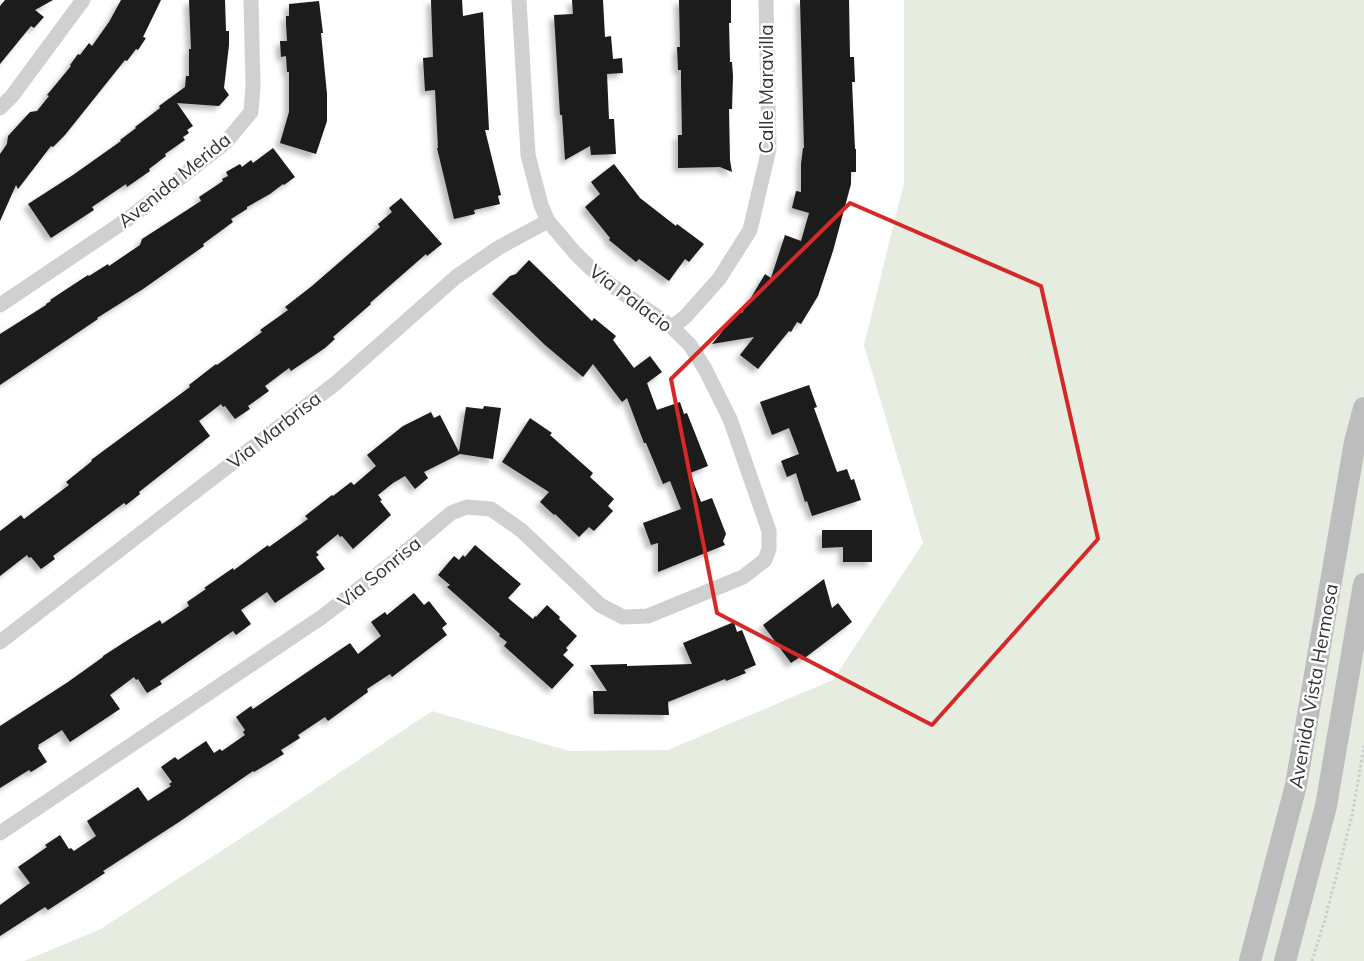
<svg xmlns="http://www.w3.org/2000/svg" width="1364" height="961" font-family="Mulish,sans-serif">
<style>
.green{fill:#e6ecdf}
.building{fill:#1a1a1a;filter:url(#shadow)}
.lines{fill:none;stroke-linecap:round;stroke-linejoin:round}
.path{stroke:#cdcdcd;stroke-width:3;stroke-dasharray:2.5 2.5;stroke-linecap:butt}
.minor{stroke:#d0d0d0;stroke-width:15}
.secondary{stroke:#bdbdbd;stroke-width:22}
.marked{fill:none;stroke:#d62828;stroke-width:4;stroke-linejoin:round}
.labels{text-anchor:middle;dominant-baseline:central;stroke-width:5;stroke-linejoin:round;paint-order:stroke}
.street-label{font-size:19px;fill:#333;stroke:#fff}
</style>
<defs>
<filter id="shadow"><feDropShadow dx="-4.5" dy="4.5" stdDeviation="2.5" flood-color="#0004"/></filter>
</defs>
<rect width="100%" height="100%" fill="#fff"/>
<path class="green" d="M 904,0 L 1364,0 L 1364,961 L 24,961 L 99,930 L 252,831 L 432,711 L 569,751 L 668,750 L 833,680 L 923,543 L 864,345 L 904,183 Z"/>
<path class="building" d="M 5,0 L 53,0 L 35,10 L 44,17 L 34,28 L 31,26 L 0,64 L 0,6 Z
M 121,0 L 161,0 L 143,37 L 146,38 L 138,50 L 136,49 L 127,61 L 125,60 L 65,135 L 53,147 L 51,146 L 18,189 L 16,185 L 0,221 L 0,154 L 7,144 L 8,136 L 30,112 L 37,111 L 49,96 L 47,95 L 71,66 L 70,65 L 78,54 L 80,55 L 89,43 L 92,46 L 109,22 Z
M 189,0 L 225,0 L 226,31 L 229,31 L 229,45 L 224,88 L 229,95 L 219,106 L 177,103 L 193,126 L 187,130 L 189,133 L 183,137 L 185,140 L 165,154 L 166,156 L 149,169 L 150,171 L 127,187 L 126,184 L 92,207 L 94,210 L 51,238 L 28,204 L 73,175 L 121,141 L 120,140 L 136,128 L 135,127 L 160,108 L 159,106 L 185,87 L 186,76 L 189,76 L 189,49 L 191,49 Z
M 431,0 L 462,0 L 463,16 L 483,12 L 489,130 L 485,130 L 501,195 L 498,196 L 500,204 L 474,210 L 475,214 L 454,219 L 437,148 L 438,148 L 435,90 L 425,91 L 423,58 L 433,57 Z
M 572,0 L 603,0 L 605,37 L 611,36 L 613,59 L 622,58 L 623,73 L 607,74 L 609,119 L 614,119 L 616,154 L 591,155 L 590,146 L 565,160 L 562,115 L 560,115 L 554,15 L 573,14 Z
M 679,0 L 731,0 L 731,23 L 729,23 L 730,62 L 732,62 L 733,76 L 732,109 L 729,109 L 730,160 L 732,172 L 720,167 L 678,168 L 678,135 L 682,135 L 681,82 L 681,70 L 678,70 L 677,47 L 680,47 Z
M 800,0 L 849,0 L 850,57 L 854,57 L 855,82 L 852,82 L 855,149 L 856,149 L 856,172 L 851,172 L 851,184 L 833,251 L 818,296 L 801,324 L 797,322 L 791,332 L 789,331 L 758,369 L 740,355 L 754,337 L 712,344 L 739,311 L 742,313 L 765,274 L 771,278 L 785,235 L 801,241 L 809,213 L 792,208 L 796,191 L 801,192 L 801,164 L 803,148 L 804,148 Z
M 319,1 L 323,33 L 321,33 L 327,94 L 327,121 L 316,154 L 280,143 L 289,112 L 289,72 L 287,72 L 286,56 L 281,57 L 280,41 L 287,41 L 286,24 L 286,16 L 289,16 L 289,4 Z
M 273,148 L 295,177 L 284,185 L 283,184 L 270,194 L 247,207 L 247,209 L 231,219 L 233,222 L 203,244 L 204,246 L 143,289 L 97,318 L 98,319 L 0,385 L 0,334 L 46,305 L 46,304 L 51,301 L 50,300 L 88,275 L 89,276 L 108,264 L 109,266 L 140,245 L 142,239 L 201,201 L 199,197 L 223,181 L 222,179 L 228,176 L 226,172 L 240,164 L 242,167 L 251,160 L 253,163 Z
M 614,164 L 640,198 L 676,226 L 677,224 L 704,244 L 689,262 L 685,259 L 669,281 L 639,259 L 636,262 L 609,240 L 610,238 L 585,207 L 600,194 L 591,182 Z
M 401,198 L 442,244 L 427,256 L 426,254 L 370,303 L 371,304 L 333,337 L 335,339 L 325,348 L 291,371 L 289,368 L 265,386 L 269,391 L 248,406 L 250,409 L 235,419 L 225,406 L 223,407 L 221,404 L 199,421 L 210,436 L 139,492 L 140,494 L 126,505 L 124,503 L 53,556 L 55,559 L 41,569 L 31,557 L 29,558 L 27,555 L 0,576 L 0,531 L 21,515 L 24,519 L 69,485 L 66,482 L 92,461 L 91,460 L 190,387 L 189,385 L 216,364 L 217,365 L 262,332 L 260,330 L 288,310 L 285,307 L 312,286 L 380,227 L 378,224 L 392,212 L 389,208 Z
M 529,260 L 592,321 L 594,318 L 616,336 L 613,340 L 634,368 L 650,356 L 662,372 L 647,383 L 657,410 L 680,402 L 684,414 L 687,413 L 708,466 L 690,473 L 701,502 L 712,498 L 726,534 L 723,541 L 725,545 L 658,572 L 658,543 L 651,545 L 643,523 L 681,509 L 670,481 L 663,484 L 646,443 L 644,443 L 627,398 L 622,402 L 593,364 L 583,377 L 545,345 L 492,294 L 510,276 L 516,274 Z
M 809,385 L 817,407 L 814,408 L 837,472 L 847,469 L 851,480 L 854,479 L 861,500 L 812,516 L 807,501 L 805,502 L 796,473 L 787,477 L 781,461 L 799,454 L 789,428 L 772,435 L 760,402 Z
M 484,406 L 501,408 L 493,459 L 460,454 L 424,472 L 428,478 L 415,489 L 405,476 L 393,483 L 378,495 L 382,500 L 380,501 L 391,515 L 353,549 L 342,536 L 340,537 L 338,534 L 316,552 L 319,555 L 316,557 L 325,569 L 275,603 L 267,592 L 241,610 L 251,624 L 236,635 L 233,631 L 160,681 L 162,684 L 147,693 L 138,679 L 136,680 L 134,677 L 110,695 L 120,709 L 70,742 L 62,730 L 38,745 L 39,746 L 38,748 L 47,762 L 31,772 L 29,770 L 0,788 L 0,726 L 68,682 L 103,657 L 103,656 L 131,638 L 160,620 L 162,624 L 189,606 L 187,602 L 206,589 L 204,588 L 233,568 L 234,570 L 268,545 L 269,547 L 308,519 L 305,516 L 332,495 L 333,496 L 351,482 L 354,485 L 376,466 L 367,455 L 403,426 L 431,412 L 434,418 L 440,415 L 459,452 L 466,407 L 483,409 Z
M 530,418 L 552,433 L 550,435 L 593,473 L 590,477 L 614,499 L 608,506 L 613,511 L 594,531 L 589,527 L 579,537 L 555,514 L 554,515 L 540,502 L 549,492 L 502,462 Z
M 822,530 L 872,530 L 872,562 L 843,562 L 843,547 L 822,548 Z
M 475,545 L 521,584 L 508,598 L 533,619 L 535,616 L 536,617 L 547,605 L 560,617 L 559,619 L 577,636 L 566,648 L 568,650 L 563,655 L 574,665 L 552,689 L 504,646 L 507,642 L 499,636 L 500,634 L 447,587 L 450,585 L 438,575 L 454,556 L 459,560 L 463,555 L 465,557 Z
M 824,579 L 832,608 L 838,603 L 852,622 L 802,660 L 800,657 L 791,663 L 763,625 Z
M 414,593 L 424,605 L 429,601 L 447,624 L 442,628 L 447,635 L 392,677 L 390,674 L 367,689 L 368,692 L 328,721 L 325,717 L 298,735 L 300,738 L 281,750 L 284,754 L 254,772 L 253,771 L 179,822 L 103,871 L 105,873 L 48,910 L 45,907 L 0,936 L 0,905 L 30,883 L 18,867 L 47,847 L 45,845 L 60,835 L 69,849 L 71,848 L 74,851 L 96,836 L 87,821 L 138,787 L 148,801 L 171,786 L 169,784 L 172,782 L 161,767 L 175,757 L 178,760 L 206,741 L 214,753 L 220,749 L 222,751 L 245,735 L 243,732 L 245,730 L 236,717 L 251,706 L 253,709 L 350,643 L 358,654 L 381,636 L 371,622 L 385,612 L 387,615 Z
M 734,622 L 737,632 L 742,630 L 756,665 L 744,670 L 746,673 L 726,681 L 725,679 L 668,702 L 669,715 L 594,714 L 593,691 L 607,691 L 590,665 L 627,664 L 627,666 L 692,664 L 683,643 Z"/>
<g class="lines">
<path class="path" d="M 1312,961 L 1325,919 L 1352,816 L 1364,746"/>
<path class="minor" d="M 0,108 L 12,96 L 83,0
M 0,305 L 128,219 L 226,142 L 251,112 L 253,86 L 251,0
M 672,327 L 685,317 L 719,279 L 750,230 L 769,149 L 766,0
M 0,642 L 336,383 L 456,277 L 498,248 L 548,221
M 0,833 L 322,617 L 396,560 L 451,513 L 467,507 L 491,509 L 521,530 L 600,605 L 623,617 L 648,616 L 743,577 L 765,560 L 769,549 L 769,531 L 730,419 L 705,369 L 690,345 L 672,327 L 601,278 L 576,254 L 548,221 L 541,205 L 528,155 L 519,0"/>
<path class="secondary" d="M 1250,961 L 1296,785 L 1355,442 L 1364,408
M 1285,961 L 1326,806 L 1364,584"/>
</g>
<path class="marked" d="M 850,203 L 1041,286 L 1098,539 L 932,725 L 717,613 L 671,379 Z"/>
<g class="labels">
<g class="street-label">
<text transform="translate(766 89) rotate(-90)">Calle Maravilla</text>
<text transform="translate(174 180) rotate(-39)">Avenida Merida</text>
<text transform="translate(631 298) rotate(37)">Via Palacio</text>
<text transform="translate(274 430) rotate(-38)">Via Marbrisa</text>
<text transform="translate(379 572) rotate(-39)">Via Sonrisa</text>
<text transform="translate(1313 686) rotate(-80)">Avenida Vista Hermosa</text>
</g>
</g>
</svg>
